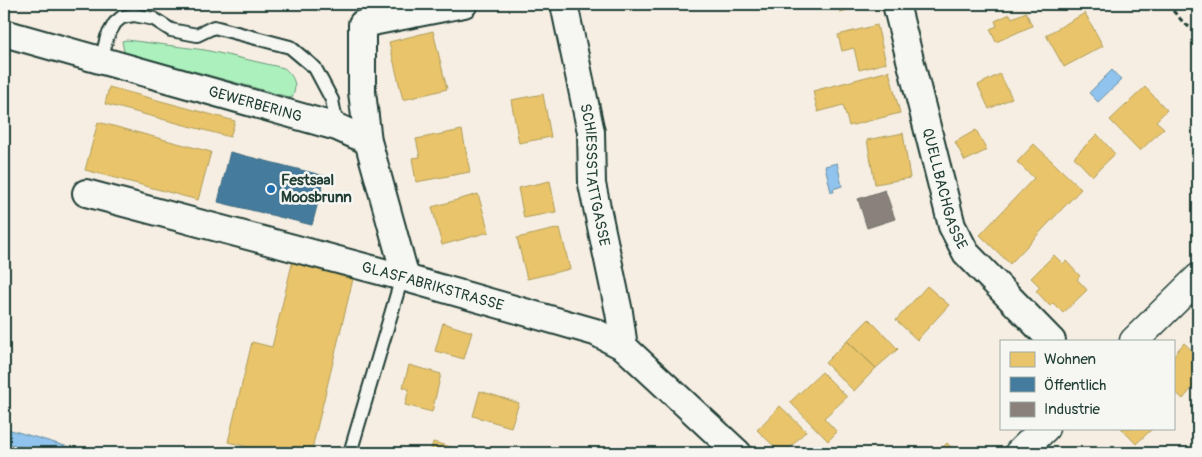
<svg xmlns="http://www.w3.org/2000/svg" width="1202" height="457" font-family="Pangolin,sans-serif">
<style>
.green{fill:#acf1bd;stroke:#669778}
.water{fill:#90c3ed;stroke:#638da3}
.homes{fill:#e9c46a;stroke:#ac9c5a}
.public{fill:#457b9d;stroke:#3a687e}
.industry{fill:#8a817c;stroke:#6a6d66}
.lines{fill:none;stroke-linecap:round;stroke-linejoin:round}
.service-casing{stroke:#1f3d34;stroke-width:16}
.minor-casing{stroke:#1f3d34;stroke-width:30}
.secondary-casing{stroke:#1f3d34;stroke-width:31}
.path{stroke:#1f3d34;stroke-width:3;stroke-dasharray:5 4;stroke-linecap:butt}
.service{stroke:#f6f6f2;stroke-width:12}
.minor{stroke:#f6f6f2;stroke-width:26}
.secondary{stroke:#f6f6f2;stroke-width:28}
.poi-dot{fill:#1f6fb2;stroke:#f6f6f2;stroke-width:2}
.labels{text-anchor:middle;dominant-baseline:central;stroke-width:5;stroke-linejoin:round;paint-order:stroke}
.street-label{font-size:15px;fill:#1f3d34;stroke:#f6f6f2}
.poi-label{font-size:15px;font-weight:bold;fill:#1f3d34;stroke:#f6f6f2;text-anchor:start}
</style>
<rect width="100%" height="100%" fill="#f7eee3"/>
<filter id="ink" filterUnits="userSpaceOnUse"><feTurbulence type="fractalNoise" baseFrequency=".02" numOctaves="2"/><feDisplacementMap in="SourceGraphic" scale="10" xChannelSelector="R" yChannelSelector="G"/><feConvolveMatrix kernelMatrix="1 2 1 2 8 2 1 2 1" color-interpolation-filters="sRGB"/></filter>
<g filter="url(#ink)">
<path class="green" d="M 127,40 L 205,50 L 284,68 C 294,76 298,85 292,98 L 124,52 L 122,41 Z"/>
<path class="water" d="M 1112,70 L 1121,80 L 1098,102 L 1089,93 Z
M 837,163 L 842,186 L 833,189 L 834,192 L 831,192 L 825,166 Z
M 4,428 L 89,453 L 41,453 L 4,442 Z"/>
<path class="homes" d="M 838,4 L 870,4 L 870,5 L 840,12 Z
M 1026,12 L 1032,26 L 996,42 L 990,29 L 997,26 L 995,21 L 1010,14 L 1012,18 Z
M 1085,13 L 1103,46 L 1064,67 L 1046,35 Z
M 877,25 L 886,63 L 859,70 L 854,48 L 842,51 L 838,35 Z
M 433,31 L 447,89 L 403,100 L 389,42 Z
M 889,71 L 900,113 L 849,126 L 843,105 L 818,112 L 813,91 Z
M 1000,74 L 1012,98 L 989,109 L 978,85 Z
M 109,87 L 235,121 L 230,137 L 105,104 Z
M 1145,87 L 1167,110 L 1156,121 L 1164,128 L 1140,151 L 1110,120 Z
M 543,94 L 551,137 L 519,143 L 511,100 Z
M 98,122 L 211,152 L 198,200 L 85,170 Z
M 462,130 L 470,172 L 416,182 L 412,158 L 420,157 L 416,139 Z
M 976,130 L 987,150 L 965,161 L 955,142 Z
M 903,133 L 910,178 L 875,184 L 867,140 Z
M 1097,134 L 1115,154 L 1092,176 L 1074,157 Z
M 1034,144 L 1081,189 L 1010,264 L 980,235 L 1034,178 L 1017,162 Z
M 550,181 L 556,212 L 524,218 L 518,188 Z
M 478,194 L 489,232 L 442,245 L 432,207 Z
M 560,228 L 570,269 L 527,279 L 517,238 Z
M 1054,255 L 1063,264 L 1066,261 L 1080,276 L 1077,279 L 1087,290 L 1063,313 L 1053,303 L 1050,306 L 1036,291 L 1040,287 L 1031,278 Z
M 293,260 L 354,275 L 311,453 L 272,453 L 228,442 L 252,342 L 272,347 Z
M 927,286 L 949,305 L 917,340 L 896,320 Z
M 869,319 L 898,349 L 876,368 L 847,341 Z
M 443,323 L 472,332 L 464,359 L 435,351 Z
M 847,341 L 876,368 L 854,391 L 825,363 Z
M 1184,343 L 1198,356 L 1198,381 L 1183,399 L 1173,390 L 1173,356 Z
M 409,365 L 441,374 L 432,412 L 405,405 L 409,389 L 403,387 Z
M 822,372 L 847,397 L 824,418 L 837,432 L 828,441 L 790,402 Z
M 480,391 L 519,403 L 511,427 L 473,416 Z
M 780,406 L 806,431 L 785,453 L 781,453 L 757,430 Z
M 1121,428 L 1153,428 L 1136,444 Z
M 433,442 L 472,453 L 430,453 Z
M 947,443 L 957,453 L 937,453 Z"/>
<path class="public" d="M 230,152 L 325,176 L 312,225 L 218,202 Z"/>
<path class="industry" d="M 885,190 L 895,219 L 867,228 L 858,199 Z"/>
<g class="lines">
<defs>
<path id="service" d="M 101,61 L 107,37 L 115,23 L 122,17 L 134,15 L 154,19 L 171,30 L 197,35 L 214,27 L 290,47 L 315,68 L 332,100 L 337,127
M 350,453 L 402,277"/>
<g id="minor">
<path id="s1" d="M 564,4 L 591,132 L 592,184 L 619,312 L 624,347"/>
<path id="s2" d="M 896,4 L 952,226 L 966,253 L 1052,341"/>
<path id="s3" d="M 4,33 L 337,127 L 368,141"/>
<path id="s4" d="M 86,193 L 402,277 L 595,332 L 624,347 L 738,453"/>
<path d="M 406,278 L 368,141 L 362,92 L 362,24 L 464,4"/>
</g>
<path id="secondary" d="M 1134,341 L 1198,278
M 1019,453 L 1045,428"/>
</defs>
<use href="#service" class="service-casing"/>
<use href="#minor" class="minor-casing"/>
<use href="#secondary" class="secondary-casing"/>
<path class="path" d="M 1167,4 L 1184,23 L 1198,34"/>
<use href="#service" class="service"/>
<use href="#minor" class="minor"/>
<use href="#secondary" class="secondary"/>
</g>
</g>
<circle class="poi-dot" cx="271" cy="189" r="5"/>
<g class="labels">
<g class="street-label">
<text stroke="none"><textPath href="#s3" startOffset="261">GEWERBERING</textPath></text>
<text stroke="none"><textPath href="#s1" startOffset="174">SCHIESSSTATTGASSE</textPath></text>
<text stroke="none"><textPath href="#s2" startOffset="191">QUELLBACHGASSE</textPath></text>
<text stroke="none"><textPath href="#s4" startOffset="359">GLASFABRIKSTRASSE</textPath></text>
</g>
<g class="poi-label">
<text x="281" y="180">Festsaal<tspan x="281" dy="17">Moosbrunn</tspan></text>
</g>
</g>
<rect width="1202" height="457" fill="none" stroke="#f6f6f2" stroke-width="20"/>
<rect x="10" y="10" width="1182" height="437" fill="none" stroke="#1f3d34" stroke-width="2" filter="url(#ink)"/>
<rect x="1000" y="340" width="175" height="90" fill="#f6f6f2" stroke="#a0aca6"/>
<rect x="1010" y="352" width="25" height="15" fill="#e9c46a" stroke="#a0aca6"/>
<text x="1044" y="364" font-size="15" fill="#1f3d34">Wohnen</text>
<rect x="1010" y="377" width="25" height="15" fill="#457b9d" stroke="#a0aca6"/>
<text x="1044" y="390" font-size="15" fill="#1f3d34">Öffentlich</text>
<rect x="1010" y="402" width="25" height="15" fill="#8a817c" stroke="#a0aca6"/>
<text x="1044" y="414" font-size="15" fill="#1f3d34">Industrie</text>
</svg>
